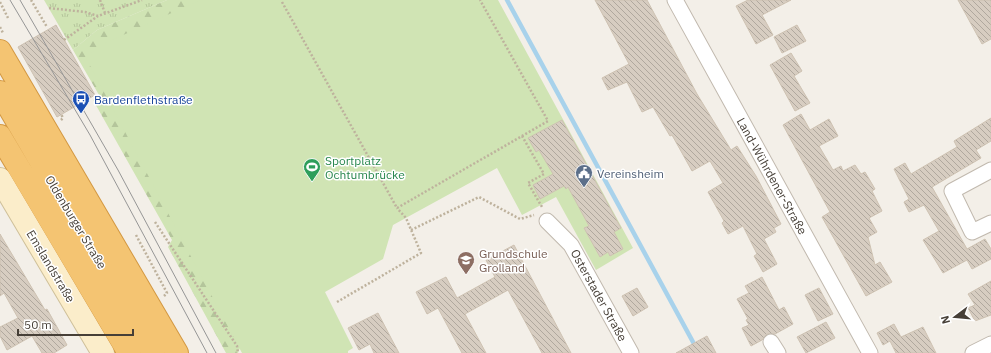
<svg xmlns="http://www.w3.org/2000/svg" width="991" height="353" font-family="'IBM Plex Sans',sans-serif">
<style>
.grass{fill:url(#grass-tufts)}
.forest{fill:url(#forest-firs)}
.garden{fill:#d0e4b4}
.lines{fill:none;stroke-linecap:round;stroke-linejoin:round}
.stream{stroke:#a8d2eb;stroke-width:4.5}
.building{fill:url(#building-back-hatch);stroke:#cec2b2}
.street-casing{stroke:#c1b9ae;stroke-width:17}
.secondary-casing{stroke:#cfc09a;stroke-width:24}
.highway-casing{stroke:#d39842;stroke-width:24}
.path{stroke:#beb29d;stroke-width:2.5;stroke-dasharray:2 2;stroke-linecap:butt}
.street{stroke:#fff;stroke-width:15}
.secondary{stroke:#fbedca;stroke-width:22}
.highway{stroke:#f4c472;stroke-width:22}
.tram{stroke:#969696;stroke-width:1}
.labels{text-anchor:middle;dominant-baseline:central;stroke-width:3;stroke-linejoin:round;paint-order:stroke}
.transit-label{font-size:12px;fill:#164399;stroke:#fff;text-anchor:start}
.leisure-label{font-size:12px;fill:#27864d;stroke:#fff;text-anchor:start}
.service-label{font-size:12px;fill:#4e5e75;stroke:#fff;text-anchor:start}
.street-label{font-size:12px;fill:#463f37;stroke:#fff}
.education-label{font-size:12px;fill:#785e54;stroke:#fff;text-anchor:start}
</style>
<defs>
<pattern id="grass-tufts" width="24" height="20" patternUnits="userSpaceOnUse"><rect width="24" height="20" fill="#d0e4b4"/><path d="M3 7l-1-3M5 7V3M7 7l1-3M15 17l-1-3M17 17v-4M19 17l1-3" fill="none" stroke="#b4c59b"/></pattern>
<pattern id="forest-firs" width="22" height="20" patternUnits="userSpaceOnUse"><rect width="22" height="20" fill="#d0e4b4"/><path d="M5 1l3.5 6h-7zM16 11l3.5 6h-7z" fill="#b4c59b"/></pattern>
<pattern id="building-back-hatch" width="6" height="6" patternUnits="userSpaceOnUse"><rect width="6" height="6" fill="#d7cdc1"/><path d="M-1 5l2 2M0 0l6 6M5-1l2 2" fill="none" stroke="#b0a89e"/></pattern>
</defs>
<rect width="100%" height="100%" fill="#f3efe8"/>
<path class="grass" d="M 44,0 L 167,0 L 97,30 L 73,50 Z"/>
<path class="forest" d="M 167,0 L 200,0 L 240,348 L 238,353 L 226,353 L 168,247 L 172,240 L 93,100 L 99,95 L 73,50 L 97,30 Z"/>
<path class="garden" d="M 200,0 L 498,0 L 633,248 L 596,270 L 556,197 L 522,215 L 497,168 L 393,225 L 383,259 L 325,292 L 353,348 L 348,351 L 348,353 L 242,353 L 86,58 L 99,46 Z"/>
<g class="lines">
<path class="stream" d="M 507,0 L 699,353"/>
</g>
<path class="building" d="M 595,0 L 647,0 L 697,94 L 731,150 L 737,146 L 756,176 L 781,224 L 774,228 L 776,232 L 764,239 L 777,264 L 763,272 L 754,256 L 757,254 L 743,226 L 728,234 L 722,223 L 724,221 L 708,192 L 723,183 L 710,161 L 692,171 L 672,135 L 670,136 L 653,107 L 642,112 L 627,82 L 608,90 L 602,78 L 629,64 Z
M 748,0 L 791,0 L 762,15 L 773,35 L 756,44 L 736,6 Z
M 958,0 L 991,0 L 991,39 L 982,44 Z
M 56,25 L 95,95 L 57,117 L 18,47 Z
M 797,25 L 806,41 L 782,53 L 774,37 Z
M 791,53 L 802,71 L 794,76 L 810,103 L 795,111 L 770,65 Z
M 801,114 L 810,130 L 829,119 L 838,136 L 819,146 L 833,170 L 841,166 L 843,171 L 855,165 L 861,174 L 865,172 L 875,189 L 872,191 L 882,211 L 869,218 L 877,232 L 868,237 L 875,265 L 880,262 L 892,282 L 866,296 L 822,217 L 830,212 L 783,125 Z
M 991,118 L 991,141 L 976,150 L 981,158 L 932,187 L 967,249 L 985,239 L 991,249 L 991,259 L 972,269 L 967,260 L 943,273 L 923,240 L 939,231 L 924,205 L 909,212 L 904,202 L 909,199 L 894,169 L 905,163 L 911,174 L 957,147 L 954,141 Z
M 562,120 L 621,228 L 614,232 L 623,249 L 610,256 L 608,252 L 600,257 L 584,228 L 589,226 L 568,187 L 566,189 L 564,186 L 540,199 L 533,185 L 553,174 L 539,150 L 536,152 L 528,138 Z
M 0,234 L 45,310 L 47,309 L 67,345 L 54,353 L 42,353 L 32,336 L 7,350 L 0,336 L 0,327 L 18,318 L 4,293 L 0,296 Z
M 514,245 L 571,353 L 542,353 L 508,290 L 465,314 L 486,353 L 462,353 L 438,308 L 427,314 L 416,292 L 446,277 L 457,298 L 495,277 L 486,260 Z
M 762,277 L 779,310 L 784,307 L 793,324 L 775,334 L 767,334 L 762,340 L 751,346 L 742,328 L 749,325 L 746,320 L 748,319 L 737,299 L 749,293 L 745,286 Z
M 991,281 L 991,315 L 975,321 L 968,308 L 975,305 L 968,294 Z
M 637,288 L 648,307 L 633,316 L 622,296 Z
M 819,288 L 833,314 L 818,321 L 805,295 Z
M 378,313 L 391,338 L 399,353 L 374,353 L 370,344 L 359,350 L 348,328 Z
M 826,322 L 835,338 L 806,353 L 797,337 Z
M 894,324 L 901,337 L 923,327 L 936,353 L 896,353 L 890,341 L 883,345 L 877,333 Z
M 707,336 L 716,353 L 676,353 Z"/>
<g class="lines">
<defs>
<path id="street" d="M 675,0 L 870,353
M 991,170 L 952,191 L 972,232 L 991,223
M 547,221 L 571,245 L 631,353
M 771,342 L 778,353
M 973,353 L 991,344"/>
<path id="secondary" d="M 0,179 L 103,353"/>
<path id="highway" d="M 0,51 L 177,353
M 0,92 L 153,353
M 0,136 L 129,353"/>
</defs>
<use href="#street" class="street-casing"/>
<use href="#secondary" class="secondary-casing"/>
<use href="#highway" class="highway-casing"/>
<path class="path" d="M 31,0 L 47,27
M 100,0 L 105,13
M 0,2 L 8,18
M 282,2 L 397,208 L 548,121 L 480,0
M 49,8 L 85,12 L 98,16 L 142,0
M 0,27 L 3,33
M 64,40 L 98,16
M 61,120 L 63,118 L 61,114
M 522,136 L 544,174 L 528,183 L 542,207
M 155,222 L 237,346 L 238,353
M 411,230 L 479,197 L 520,219 L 534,215
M 136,235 L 167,293 L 164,296
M 337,302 L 421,253 L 406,218 L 397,208"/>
<use href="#street" class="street"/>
<use href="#secondary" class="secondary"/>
<use href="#highway" class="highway"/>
<path class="tram" d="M 10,0 L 90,135 L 207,353
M 20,0 L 118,170 L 216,353"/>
</g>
<defs>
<symbol id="bus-pin" viewBox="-11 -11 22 30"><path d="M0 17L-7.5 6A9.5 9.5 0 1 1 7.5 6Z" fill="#1a4fb4" stroke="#fff"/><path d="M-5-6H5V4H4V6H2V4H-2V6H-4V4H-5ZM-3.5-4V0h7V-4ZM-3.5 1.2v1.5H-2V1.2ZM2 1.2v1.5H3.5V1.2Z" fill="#fff"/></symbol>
<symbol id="stadium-pin" viewBox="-11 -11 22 30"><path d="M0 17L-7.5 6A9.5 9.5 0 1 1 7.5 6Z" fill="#2e9e5b" stroke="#fff"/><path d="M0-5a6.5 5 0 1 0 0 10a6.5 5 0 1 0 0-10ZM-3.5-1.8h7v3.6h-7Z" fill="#fff"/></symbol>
<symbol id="civic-pin" viewBox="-11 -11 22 30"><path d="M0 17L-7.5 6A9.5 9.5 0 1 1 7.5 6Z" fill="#5c6f8a" stroke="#fff"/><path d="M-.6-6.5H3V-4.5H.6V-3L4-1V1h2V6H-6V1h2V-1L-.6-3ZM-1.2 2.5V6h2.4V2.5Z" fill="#fff"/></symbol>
<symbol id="school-pin" viewBox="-11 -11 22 30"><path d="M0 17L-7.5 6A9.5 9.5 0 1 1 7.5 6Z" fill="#8d6e63" stroke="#fff"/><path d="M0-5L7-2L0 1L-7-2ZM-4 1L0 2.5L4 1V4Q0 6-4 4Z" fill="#fff"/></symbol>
</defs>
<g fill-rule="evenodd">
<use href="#bus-pin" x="71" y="89" width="20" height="27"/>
<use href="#stadium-pin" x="302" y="157" width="20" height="27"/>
<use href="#civic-pin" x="574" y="163" width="20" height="27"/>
<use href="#school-pin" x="456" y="250" width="20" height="27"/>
</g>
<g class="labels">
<g class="transit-label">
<text x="94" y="99">Bardenflethstraße</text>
</g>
<g class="leisure-label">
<text x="325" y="160">Sportplatz<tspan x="325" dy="14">Ochtumbrücke</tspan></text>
</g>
<g class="service-label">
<text x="597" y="173">Vereinsheim</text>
</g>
<g class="street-label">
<text transform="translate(772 176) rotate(61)">Land-Wührdener-Straße</text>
<text transform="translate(76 222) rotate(59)">Oldenburger Straße</text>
<text transform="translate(51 266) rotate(59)">Emslandstraße</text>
<text transform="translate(599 295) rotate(61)">Osterstader Straße</text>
</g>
<g class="education-label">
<text x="479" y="253">Grundschule<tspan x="479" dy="14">Grolland</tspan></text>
</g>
</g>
<g transform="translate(955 317) rotate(254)" stroke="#ffffff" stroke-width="3" paint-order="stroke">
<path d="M0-3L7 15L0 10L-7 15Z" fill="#463f37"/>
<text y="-6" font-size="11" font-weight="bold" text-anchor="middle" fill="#463f37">N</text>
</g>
<path d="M18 329v6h115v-6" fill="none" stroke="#463f37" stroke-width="2"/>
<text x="24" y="329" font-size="12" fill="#463f37" stroke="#ffffff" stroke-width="3" paint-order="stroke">50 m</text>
</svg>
